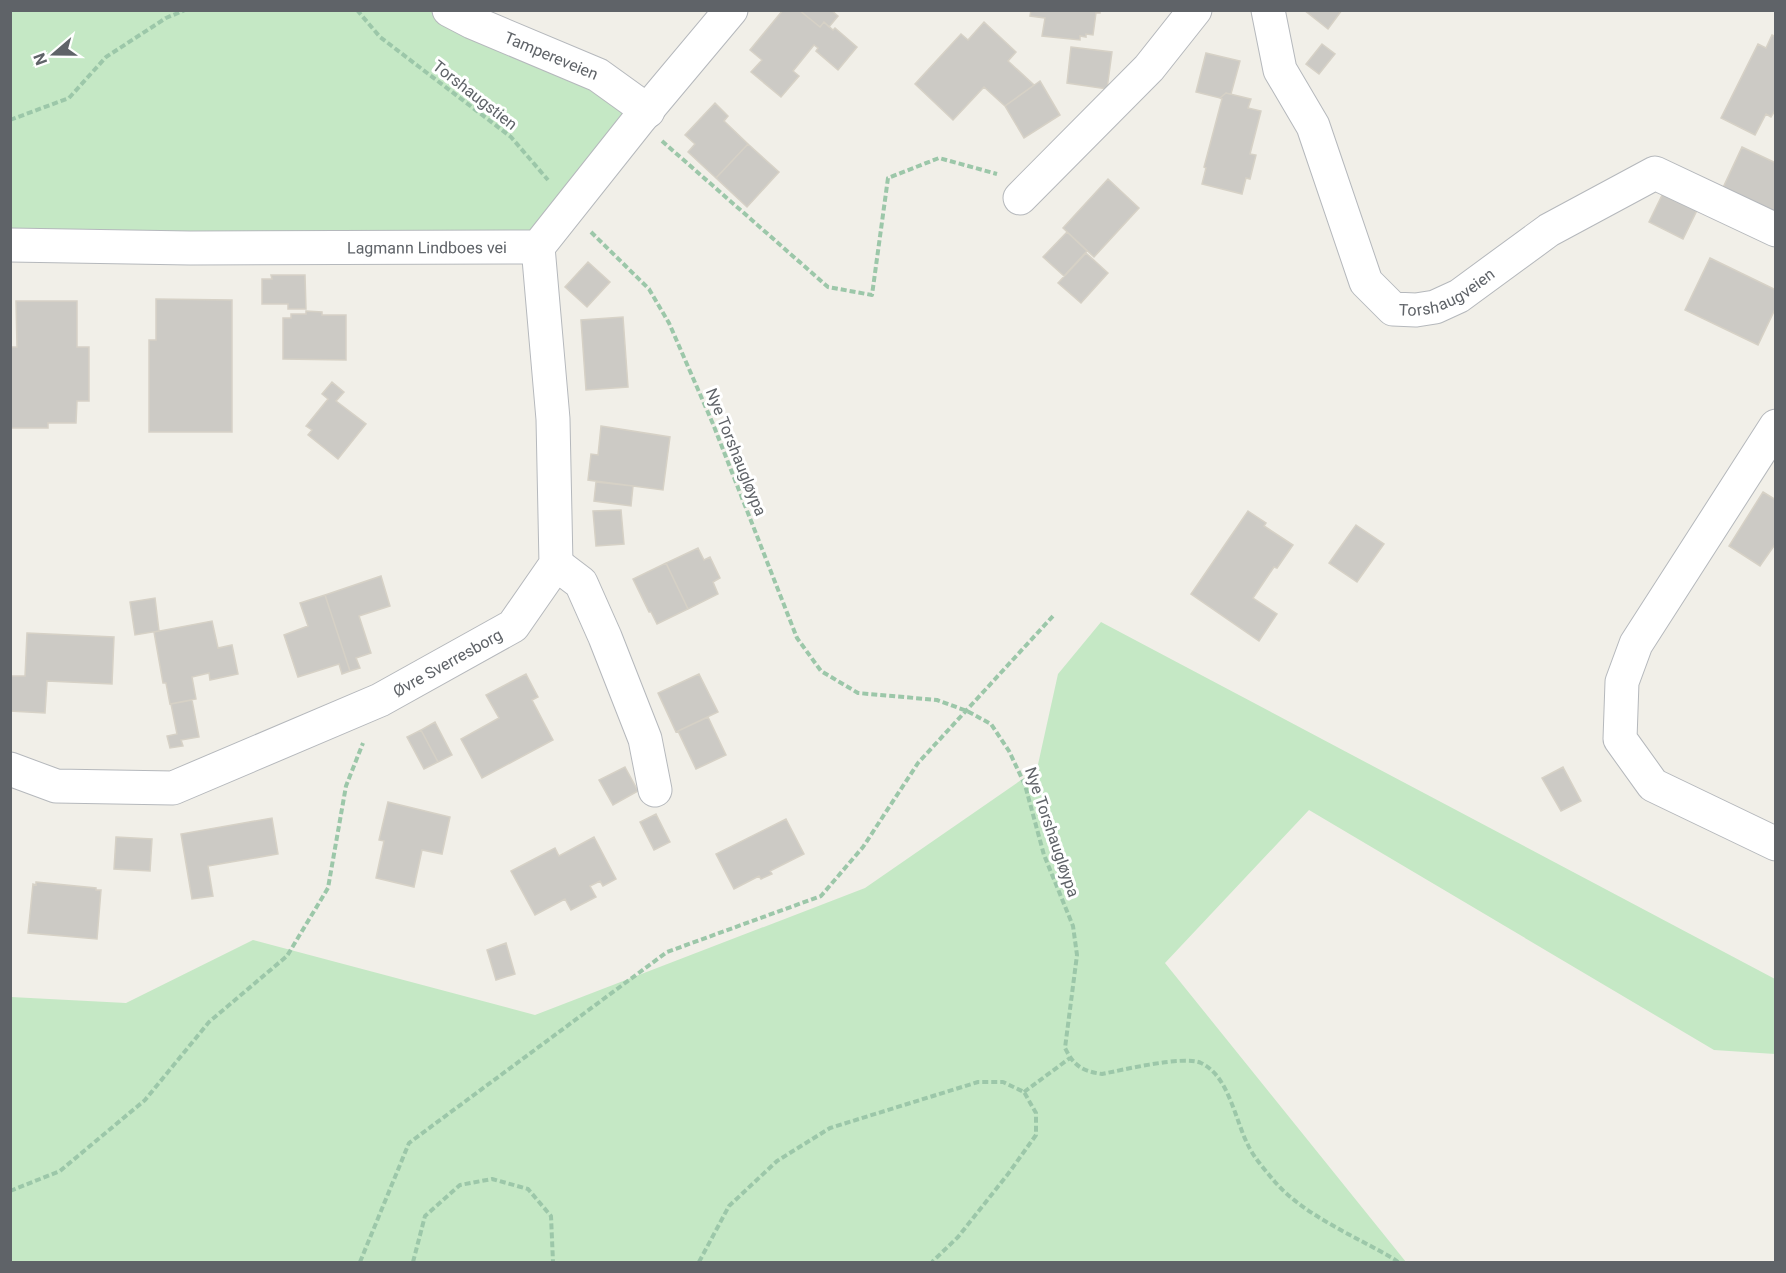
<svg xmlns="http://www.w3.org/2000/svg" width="1786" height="1273" font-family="Roboto,sans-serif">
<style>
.green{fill:#c5e8c5}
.building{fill:#cccac5;stroke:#d6d1c6;stroke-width:1.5}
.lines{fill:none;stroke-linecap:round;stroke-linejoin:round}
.minor-casing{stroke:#b5b8bc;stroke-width:35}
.path{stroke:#9cc7a9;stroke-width:4;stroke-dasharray:6 3;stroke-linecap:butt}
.minor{stroke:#fff;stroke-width:33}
.labels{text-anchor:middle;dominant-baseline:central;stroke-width:6;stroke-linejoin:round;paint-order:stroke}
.street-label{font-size:16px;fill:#5f6368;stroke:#fff}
</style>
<rect width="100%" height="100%" fill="#f1efe8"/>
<path class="green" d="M 11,11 L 449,11 L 648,111 L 538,247 L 11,245 Z
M 1101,622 L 1775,979 L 1775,1054 L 1714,1050 L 1309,810 L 1165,963 L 1406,1262 L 11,1262 L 11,997 L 126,1003 L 253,940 L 535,1015 L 865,888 L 1037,769 L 1058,674 Z"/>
<path class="building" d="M 783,10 L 799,10 L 820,27 L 824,22 L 833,30 L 835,28 L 857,47 L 838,70 L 816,51 L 818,48 L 814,45 L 793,71 L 799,76 L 781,97 L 751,72 L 762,60 L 750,50 Z
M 799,10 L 831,10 L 838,16 L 829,27 L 824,22 L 820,27 Z
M 1031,10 L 1100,10 L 1100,13 L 1096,13 L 1093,35 L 1086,34 L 1086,37 L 1080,36 L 1080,40 L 1042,36 L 1045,18 L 1030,16 Z
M 1304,10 L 1342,10 L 1328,29 Z
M 984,22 L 1016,52 L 1008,61 L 1034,85 L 1005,106 L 984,87 L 953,120 L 915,84 L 961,34 L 968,40 Z
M 1772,35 L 1776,37 L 1776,109 L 1771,117 L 1766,114 L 1755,135 L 1721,118 L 1758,44 L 1766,48 Z
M 1322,44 L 1335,54 L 1319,74 L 1306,64 Z
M 1071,47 L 1112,52 L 1107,89 L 1067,83 Z
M 1206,53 L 1240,61 L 1231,94 L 1226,93 L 1220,98 L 1196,92 Z
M 1040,81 L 1060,115 L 1024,138 L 1005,106 Z
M 1226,93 L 1251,99 L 1248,108 L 1261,111 L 1250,154 L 1256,155 L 1250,179 L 1246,178 L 1242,194 L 1202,184 L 1206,168 L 1204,167 L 1222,99 L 1220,98 Z
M 715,103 L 728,116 L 724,121 L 748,144 L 716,178 L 688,152 L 695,144 L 685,135 Z
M 748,144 L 779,172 L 747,207 L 716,178 Z
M 1742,147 L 1776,163 L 1776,218 L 1721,192 Z
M 1108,179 L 1139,208 L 1094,257 L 1063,228 Z
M 1668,183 L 1702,200 L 1683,239 L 1649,222 Z
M 1067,232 L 1087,251 L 1064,276 L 1043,257 Z
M 1086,253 L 1108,273 L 1081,303 L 1058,283 Z
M 1710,258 L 1776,290 L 1776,307 L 1758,345 L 1685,310 Z
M 588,262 L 610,282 L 587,307 L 565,287 Z
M 271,275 L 305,275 L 306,309 L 288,309 L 288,304 L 262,304 L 262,279 L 272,279 Z
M 156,299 L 232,300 L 232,432 L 149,432 L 149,340 L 156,340 Z
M 16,301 L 77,301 L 77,347 L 89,347 L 89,401 L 77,401 L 76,423 L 48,423 L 48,428 L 10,428 L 10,347 L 17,347 Z
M 306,311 L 322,312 L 322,315 L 346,315 L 346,360 L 283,359 L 283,318 L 291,318 L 291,314 L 306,314 Z
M 623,317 L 628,387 L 586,390 L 581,320 Z
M 332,382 L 344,392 L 336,401 L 366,424 L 338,459 L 308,435 L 312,430 L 306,426 L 328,399 L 322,394 Z
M 601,426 L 670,437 L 663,490 L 588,480 L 591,454 L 598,455 Z
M 596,482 L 633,486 L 631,506 L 594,501 Z
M 1763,492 L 1776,500 L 1776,543 L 1760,566 L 1729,546 Z
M 621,510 L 624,544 L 596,546 L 593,511 Z
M 1248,511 L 1266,523 L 1264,526 L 1293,545 L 1277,568 L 1274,567 L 1253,598 L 1277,614 L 1259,641 L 1191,594 Z
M 1356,525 L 1384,544 L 1357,582 L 1329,563 Z
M 698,548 L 704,560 L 710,557 L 720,578 L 713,582 L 718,594 L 688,609 L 666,563 Z
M 666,563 L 688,609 L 657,624 L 651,612 L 649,612 L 633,579 Z
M 381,576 L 390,606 L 359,616 L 371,653 L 356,658 L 360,668 L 350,671 L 325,595 Z
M 325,595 L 350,671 L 342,674 L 339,664 L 298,677 L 284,635 L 308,626 L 300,603 Z
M 155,598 L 159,631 L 135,635 L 130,602 Z
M 212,621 L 218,648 L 232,645 L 238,674 L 210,680 L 209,673 L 192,677 L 196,699 L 170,704 L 166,683 L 163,683 L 154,632 Z
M 27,633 L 114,637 L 112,684 L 47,681 L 45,713 L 10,711 L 11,676 L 25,676 Z
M 526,674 L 538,697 L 532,700 L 553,740 L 482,778 L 461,739 L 499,718 L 486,695 Z
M 699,674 L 718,712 L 676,732 L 658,693 Z
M 192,700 L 199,737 L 181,740 L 183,746 L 170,748 L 167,736 L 177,734 L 171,704 Z
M 708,717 L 726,755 L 696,769 L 678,731 Z
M 435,722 L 452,755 L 438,762 L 421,730 Z
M 421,730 L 438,762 L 424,769 L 407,737 Z
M 625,767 L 638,791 L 613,805 L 599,780 Z
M 1563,767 L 1581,801 L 1561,811 L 1542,778 Z
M 388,802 L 450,817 L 442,854 L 422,850 L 414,887 L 376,878 L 384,841 L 379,840 Z
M 656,814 L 670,842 L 654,850 L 640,822 Z
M 272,818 L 278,854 L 208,866 L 213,896 L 192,899 L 181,834 Z
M 786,819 L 804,854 L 770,871 L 772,874 L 761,879 L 759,876 L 734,889 L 716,854 Z
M 116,837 L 152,839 L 150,871 L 114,869 Z
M 594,837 L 616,879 L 603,886 L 600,881 L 590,886 L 596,897 L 571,910 L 565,899 L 535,915 L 511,871 L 555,848 L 559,856 Z
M 36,882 L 96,888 L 96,890 L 101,890 L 97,939 L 28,933 L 33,884 L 36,885 Z
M 506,943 L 515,974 L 496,980 L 487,950 Z"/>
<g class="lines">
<defs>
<g id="minor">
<path id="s1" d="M 449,10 L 472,22 L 598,75 L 648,111"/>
<path id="s2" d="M 1268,10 L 1280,70 L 1313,126 L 1366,282 L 1393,309 L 1416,310 L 1435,307 L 1459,296 L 1549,230 L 1655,173 L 1776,230"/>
<path d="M 1020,198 L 1149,68 L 1195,10"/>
<path id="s3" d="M 10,245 L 190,248 L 538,247 L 638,121 L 731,10"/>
<path d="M 1776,426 L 1636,644 L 1622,682 L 1620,739 L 1653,785 L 1776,844"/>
<path d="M 556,564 L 581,583 L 605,637 L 645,739 L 655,790"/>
<path id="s4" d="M 10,769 L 56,786 L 173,788 L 380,700 L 513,626 L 556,564 L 553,419 L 538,247"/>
</g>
</defs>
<use href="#minor" class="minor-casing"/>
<path class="path" d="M 357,10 L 380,37 L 511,137 L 548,180
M 10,120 L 69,98 L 106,57 L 166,18 L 185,10
M 662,141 L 828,287 L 872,295 L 888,178 L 939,158 L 997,174
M 591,232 L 649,289 L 669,323 L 713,424 L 797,638 L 821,671 L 858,693 L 937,700 L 967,711 L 991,724 L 1009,751 L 1025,785 L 1044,855 L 1073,926 L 1077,955 L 1065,1048 C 1074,1066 1082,1071 1102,1074 C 1122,1070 1185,1055 1201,1063 C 1229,1076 1235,1120 1248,1145 C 1254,1158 1266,1171 1275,1182 C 1305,1216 1355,1236 1394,1259 L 1398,1262
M 1024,1092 L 1070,1058
M 10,1191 L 60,1171 L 145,1100 L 209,1022 L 287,956 L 328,888 L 346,786 L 363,743
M 360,1262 L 409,1143 L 667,952 L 821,896 L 863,847 L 918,763 L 1053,616
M 413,1262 L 425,1216 L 460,1185 L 492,1179 L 528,1189 L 551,1216 L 553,1262
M 699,1262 L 729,1206 L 777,1161 L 830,1128 L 978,1082 L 1003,1082 L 1024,1092 L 1036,1113 L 1036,1135 L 1008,1174 L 958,1237 L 932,1262"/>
<use href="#minor" class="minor"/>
</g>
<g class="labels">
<g class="street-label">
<text stroke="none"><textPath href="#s1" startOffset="112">Tampereveien</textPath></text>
<text transform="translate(475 95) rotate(38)">Torshaugstien</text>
<text stroke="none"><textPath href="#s3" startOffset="417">Lagmann Lindboes vei</textPath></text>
<text stroke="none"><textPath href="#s2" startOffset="387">Torshaugveien</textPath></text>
<text transform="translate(736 452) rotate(68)">Nye Torshaugløypa</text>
<text stroke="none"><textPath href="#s4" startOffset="468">Øvre Sverresborg</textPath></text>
<text transform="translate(1052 832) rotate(71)">Nye Torshaugløypa</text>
</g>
</g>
<rect width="1786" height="1273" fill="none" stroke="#5f6368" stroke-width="24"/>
<g transform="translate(54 54) rotate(250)" stroke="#ffffff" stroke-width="4.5" paint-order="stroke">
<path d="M0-4.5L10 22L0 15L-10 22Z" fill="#5f6368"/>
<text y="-9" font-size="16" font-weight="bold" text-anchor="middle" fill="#5f6368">N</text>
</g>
</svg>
